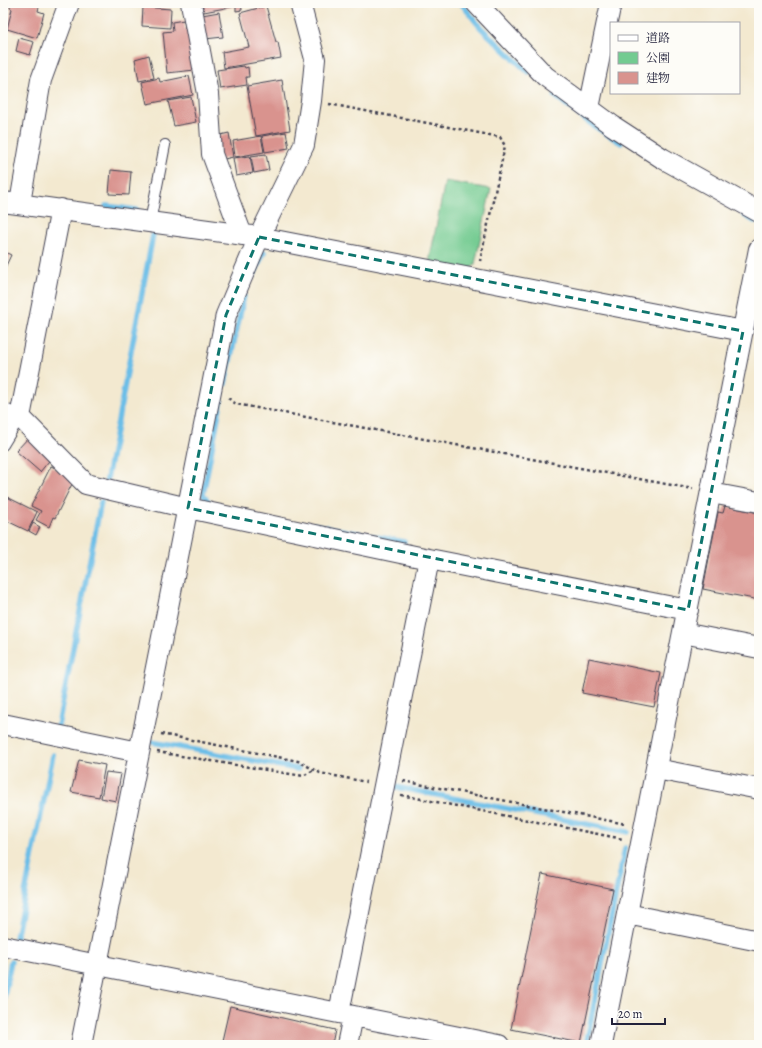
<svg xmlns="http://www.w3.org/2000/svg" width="762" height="1048" font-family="Alegreya,'Noto Serif JP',serif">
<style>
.green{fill:#73cb91;stroke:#4a7666}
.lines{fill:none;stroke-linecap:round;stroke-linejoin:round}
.stream{stroke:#6cbee7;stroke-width:5.5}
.building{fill:#d9938e}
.service-casing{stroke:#414051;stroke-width:12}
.minor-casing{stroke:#414051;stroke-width:22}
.path{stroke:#414051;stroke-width:2.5;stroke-dasharray:3 3;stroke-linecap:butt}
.service{stroke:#fff;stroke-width:10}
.minor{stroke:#fff;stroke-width:20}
.marked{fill:none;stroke:#0f766e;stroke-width:3;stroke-dasharray:8 5;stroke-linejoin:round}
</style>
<rect width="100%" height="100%" fill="#fdfcf7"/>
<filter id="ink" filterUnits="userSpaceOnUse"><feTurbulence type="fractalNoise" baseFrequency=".025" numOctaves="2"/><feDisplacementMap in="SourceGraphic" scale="8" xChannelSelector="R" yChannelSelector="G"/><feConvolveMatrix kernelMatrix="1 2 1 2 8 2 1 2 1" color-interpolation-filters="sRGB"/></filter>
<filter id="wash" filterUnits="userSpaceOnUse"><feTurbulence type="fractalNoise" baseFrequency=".012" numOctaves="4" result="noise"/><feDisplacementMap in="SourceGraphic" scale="16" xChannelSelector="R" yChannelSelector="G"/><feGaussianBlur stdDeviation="0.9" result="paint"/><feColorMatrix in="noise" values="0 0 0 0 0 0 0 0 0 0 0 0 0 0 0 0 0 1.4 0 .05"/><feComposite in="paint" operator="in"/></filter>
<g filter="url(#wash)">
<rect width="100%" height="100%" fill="#f3e9d0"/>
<path class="green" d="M 445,181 L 491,189 L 475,264 L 469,271 L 429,263 Z"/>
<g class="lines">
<path class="stream" d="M 461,3 L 481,28 L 528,72
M 555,96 L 594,126 L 621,143
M 106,206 L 137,210
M 744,215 L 754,221
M 254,274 L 264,252
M 225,384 L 244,296
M 106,484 L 153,235
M 215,506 L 211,505 L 203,494 L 221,402
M 314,525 L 404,542
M 58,726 L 101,502
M 152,742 L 298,769
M 391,786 L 628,832
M 16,938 L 53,755
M 3,1001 L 11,961
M 586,1045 L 625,848"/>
</g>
<g id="blocks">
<path class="building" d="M 11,3 L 40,3 L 38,11 L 44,13 L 37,38 L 7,29 L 12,9 L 10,8 Z
M 202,3 L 241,3 L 242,10 L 236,11 L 236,6 L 204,12 Z
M 266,6 L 276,42 L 278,42 L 281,58 L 224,68 L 222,52 L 249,47 L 240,13 Z
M 143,7 L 171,9 L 170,28 L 142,26 Z
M 219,12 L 223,37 L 205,39 L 202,15 Z
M 184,20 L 185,29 L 191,29 L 195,70 L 167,73 L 163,32 L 173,31 L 172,22 Z
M 19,38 L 34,42 L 30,55 L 16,51 Z
M 149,55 L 154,78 L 139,81 L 135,59 Z
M 244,66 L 245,68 L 248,67 L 249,77 L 246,77 L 247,85 L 220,89 L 217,70 Z
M 189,76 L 193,95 L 147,104 L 142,82 L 159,78 L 160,82 Z
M 282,80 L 290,130 L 256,136 L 247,86 Z
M 191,97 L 196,122 L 174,126 L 168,101 Z
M 286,132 L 289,148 L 265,152 L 262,136 Z
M 229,133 L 233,157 L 220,160 L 216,136 Z
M 261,136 L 264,152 L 235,157 L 233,141 Z
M 266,154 L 269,170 L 254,173 L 251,156 Z
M 250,156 L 253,173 L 236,176 L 233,158 Z
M 111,170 L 131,172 L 129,195 L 109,194 Z
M 3,251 L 11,255 L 3,272 Z
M 30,436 L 53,456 L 40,472 L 16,451 Z
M 51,466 L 75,478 L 55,518 L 53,517 L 49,527 L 36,520 L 41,511 L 31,506 Z
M 7,497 L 37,512 L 28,531 L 3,519 L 3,505 Z
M 725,506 L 759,513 L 759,600 L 703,589 L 718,512 L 723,513 Z
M 33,523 L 40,527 L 36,535 L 29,531 Z
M 589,658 L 661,673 L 654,707 L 582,693 Z
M 79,760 L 105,765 L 99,797 L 71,792 Z
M 106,772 L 121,774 L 116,801 L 101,798 Z
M 542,874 L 613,889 L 581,1043 L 511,1029 Z
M 230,1006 L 335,1030 L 332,1045 L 221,1045 Z"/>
</g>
</g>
<g filter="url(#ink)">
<use href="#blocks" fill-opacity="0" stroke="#414051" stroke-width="1"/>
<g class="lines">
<defs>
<path id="service" d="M 150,222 L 165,145
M 3,445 L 20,417"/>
<path id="minor" d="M 191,3 L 208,94 L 212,154 L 242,235
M 476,3 L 545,76 L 613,126 L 662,158 L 759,212
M 589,108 L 611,3
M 3,202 L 259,237 L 743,331
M 20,203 L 41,80 L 69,3
M 3,413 L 10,417 L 20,417 L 86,484 L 188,508 L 429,559 L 688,610
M 20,417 L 61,209
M 711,493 L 759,502
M 683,633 L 759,648
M 3,724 L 139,752
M 656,769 L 759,789
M 627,914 L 759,941
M 3,946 L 499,1045
M 339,1013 L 429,559
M 81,1045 L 226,315 L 259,237 L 304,145 L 311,101 L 315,59 L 300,3
M 347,1045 L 353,1016
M 601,1045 L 759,249"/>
</defs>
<use href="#service" class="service-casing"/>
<use href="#minor" class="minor-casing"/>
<path class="path" d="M 329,104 L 500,137 L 505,146 L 480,261
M 228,398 L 236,404 L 693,489
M 161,734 L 298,761 L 320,773 L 366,782
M 157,752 L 303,776 L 314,770
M 403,781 L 626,824
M 401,795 L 623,839"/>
<use href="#service" class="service"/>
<use href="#minor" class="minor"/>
</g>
</g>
<path class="marked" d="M 259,237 L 743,331 L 688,610 L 188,508 L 226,315 Z"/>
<rect width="762" height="1048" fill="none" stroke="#fdfcf7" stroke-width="16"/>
<rect x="610" y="22" width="130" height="72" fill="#fdfcf7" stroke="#a5a5ac"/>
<rect x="618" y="35" width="20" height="6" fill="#ffffff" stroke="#a5a5ac"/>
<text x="646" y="42" font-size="12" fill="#22223b">道路</text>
<rect x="618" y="52" width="20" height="12" fill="#73cb91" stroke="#a5a5ac"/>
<text x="646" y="62" font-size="12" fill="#22223b">公園</text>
<rect x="618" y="72" width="20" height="12" fill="#d9938e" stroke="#a5a5ac"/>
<text x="646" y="82" font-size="12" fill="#22223b">建物</text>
<path d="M612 1018v6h53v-6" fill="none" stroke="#22223b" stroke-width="2"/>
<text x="618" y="1018" font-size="12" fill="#22223b" stroke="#fdfcf7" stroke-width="3" paint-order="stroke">20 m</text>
</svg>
